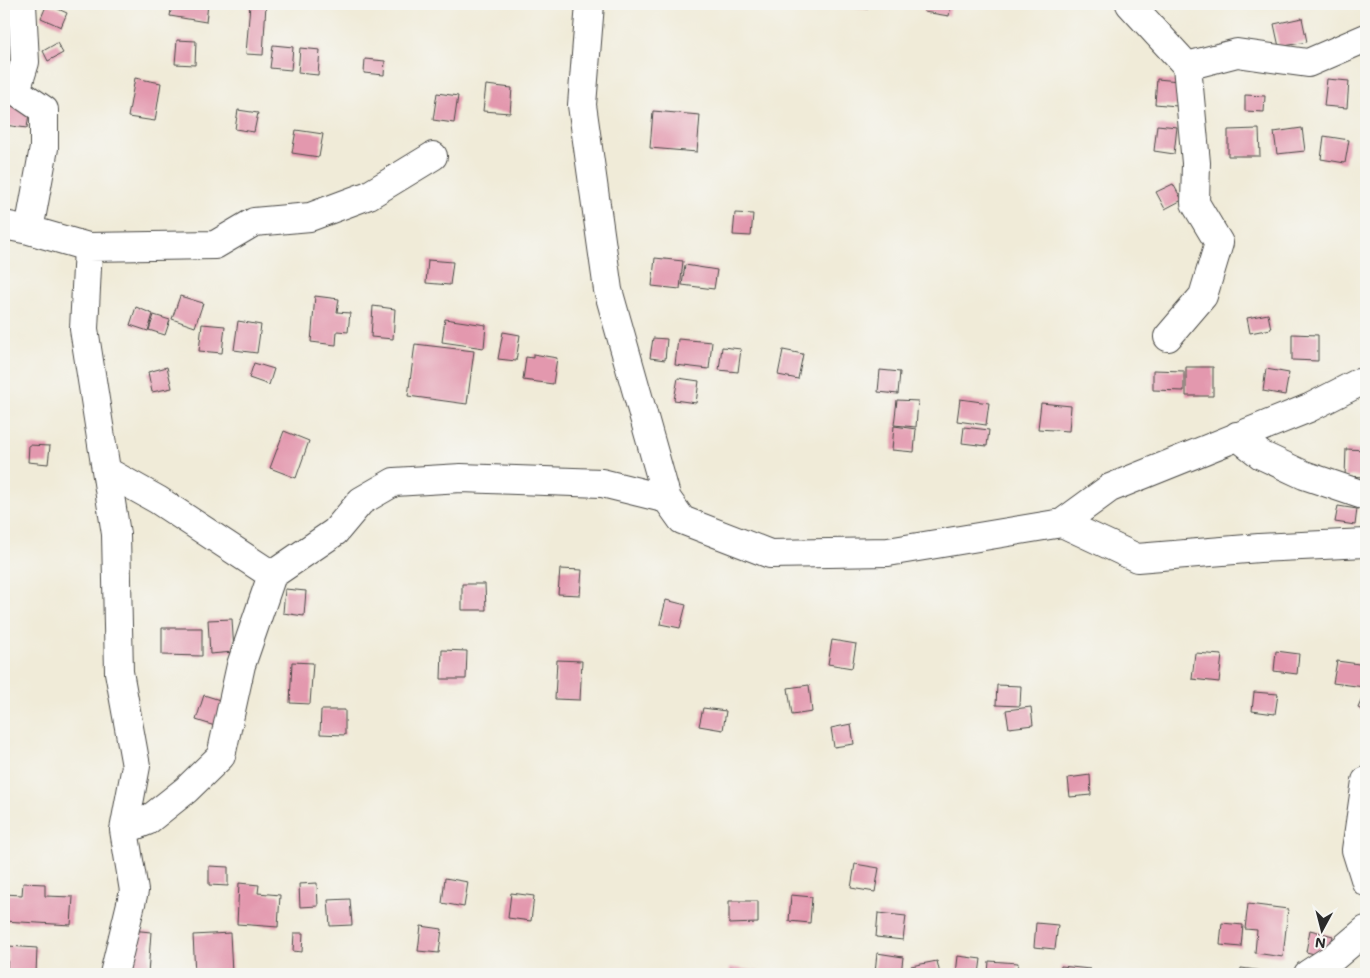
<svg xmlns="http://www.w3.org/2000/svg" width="1370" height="978" font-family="Mali,sans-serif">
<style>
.building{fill:#e398ae}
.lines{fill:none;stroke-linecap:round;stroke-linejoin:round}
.minor-casing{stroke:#494845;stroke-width:30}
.minor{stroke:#fff;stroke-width:28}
</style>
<rect width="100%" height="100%" fill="#f6f6f2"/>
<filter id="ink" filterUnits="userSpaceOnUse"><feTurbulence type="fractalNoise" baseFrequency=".02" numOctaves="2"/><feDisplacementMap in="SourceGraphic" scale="10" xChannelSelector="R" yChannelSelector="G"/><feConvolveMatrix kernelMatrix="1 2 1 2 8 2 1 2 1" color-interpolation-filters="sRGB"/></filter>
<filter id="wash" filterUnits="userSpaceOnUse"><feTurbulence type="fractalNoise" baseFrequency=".0096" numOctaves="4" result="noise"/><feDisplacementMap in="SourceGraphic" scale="20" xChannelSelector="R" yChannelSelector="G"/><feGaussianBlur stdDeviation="1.12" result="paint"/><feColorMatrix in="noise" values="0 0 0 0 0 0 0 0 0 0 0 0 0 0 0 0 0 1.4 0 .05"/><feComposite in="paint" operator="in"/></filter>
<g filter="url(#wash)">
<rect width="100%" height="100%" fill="#f0ebd8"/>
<g id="blocks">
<path class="building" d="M 47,4 L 67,13 L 61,27 L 41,18 Z
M 172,4 L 208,4 L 206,22 L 170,16 Z
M 250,4 L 266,4 L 263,55 L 246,54 Z
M 847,4 L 869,4 L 868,9 L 847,6 Z
M 925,4 L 951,4 L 949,16 L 924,12 Z
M 1302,18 L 1307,42 L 1279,47 L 1274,24 Z
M 177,40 L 196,41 L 195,65 L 175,64 Z
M 57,43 L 63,53 L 48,61 L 43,51 Z
M 273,45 L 293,47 L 291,70 L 270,68 Z
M 300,48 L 320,50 L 318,75 L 298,73 Z
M 365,59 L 385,61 L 384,75 L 364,73 Z
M 135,78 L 161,83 L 155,121 L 128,117 Z
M 1157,79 L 1179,81 L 1177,106 L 1155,104 Z
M 1327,79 L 1349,81 L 1347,108 L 1324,106 Z
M 486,85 L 512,88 L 510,113 L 483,111 Z
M 437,93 L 458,96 L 454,123 L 433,120 Z
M 1245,95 L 1265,96 L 1264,112 L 1245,111 Z
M 6,102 L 30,105 L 27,128 L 4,125 Z
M 238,110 L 258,113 L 254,132 L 235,129 Z
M 653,111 L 700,115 L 697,152 L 650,148 Z
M 1157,125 L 1177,127 L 1174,154 L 1154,151 Z
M 1302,128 L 1305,151 L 1277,154 L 1274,132 Z
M 1259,129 L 1260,156 L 1228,156 L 1228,130 Z
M 296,130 L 323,134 L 319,157 L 292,153 Z
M 1324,136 L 1349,140 L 1345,163 L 1321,159 Z
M 1173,184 L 1182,200 L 1165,209 L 1156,192 Z
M 735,213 L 753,214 L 751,236 L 733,235 Z
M 655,258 L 683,261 L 680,289 L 652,286 Z
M 428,260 L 453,262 L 450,285 L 426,283 Z
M 685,265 L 717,270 L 714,289 L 682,285 Z
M 180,296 L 203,303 L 195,327 L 172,319 Z
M 315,296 L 339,299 L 337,312 L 350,313 L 348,332 L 337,331 L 336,345 L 311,342 Z
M 373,306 L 395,309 L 393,339 L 371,337 Z
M 136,307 L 153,314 L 148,331 L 130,325 Z
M 1268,314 L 1271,329 L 1250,333 L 1247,318 Z
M 154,315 L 170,320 L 165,335 L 149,330 Z
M 445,319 L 486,325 L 484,348 L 442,342 Z
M 238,321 L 261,325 L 257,353 L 234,350 Z
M 202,324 L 225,326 L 222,353 L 199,351 Z
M 503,332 L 520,335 L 516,361 L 498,359 Z
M 1292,334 L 1318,335 L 1318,361 L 1292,360 Z
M 653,338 L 667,339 L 665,360 L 650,358 Z
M 678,339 L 712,342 L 709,369 L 675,365 Z
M 415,344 L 474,351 L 467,404 L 408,396 Z
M 722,347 L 741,349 L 738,372 L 719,370 Z
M 783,350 L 803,354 L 798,379 L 778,375 Z
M 533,354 L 557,358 L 553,384 L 523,380 L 526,357 L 533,358 Z
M 254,363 L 274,369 L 269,385 L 249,378 Z
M 167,367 L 172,388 L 152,392 L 148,372 Z
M 1186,367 L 1213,367 L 1213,396 L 1186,396 Z
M 1266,369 L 1289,373 L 1285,395 L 1263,391 Z
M 880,370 L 900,372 L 898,394 L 878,392 Z
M 1153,370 L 1184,371 L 1184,391 L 1153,390 Z
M 678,378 L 699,381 L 696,403 L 674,400 Z
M 960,399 L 989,403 L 986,425 L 957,421 Z
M 897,400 L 918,401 L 916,427 L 894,425 Z
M 1041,403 L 1071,406 L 1069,431 L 1038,429 Z
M 894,426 L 916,429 L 914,452 L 892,450 Z
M 964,427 L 989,430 L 987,446 L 962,443 Z
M 284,431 L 309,441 L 296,478 L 270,468 Z
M 29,445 L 50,446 L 48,464 L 28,462 Z
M 1346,449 L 1366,450 L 1366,477 L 1345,476 Z
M 1338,506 L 1357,509 L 1355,525 L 1335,522 Z
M 560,569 L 582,570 L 580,595 L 558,594 Z
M 462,584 L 485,584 L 486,610 L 462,610 Z
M 285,589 L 306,591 L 304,616 L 283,613 Z
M 666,600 L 686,605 L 680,628 L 660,624 Z
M 232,619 L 234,652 L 210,654 L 208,620 Z
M 162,628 L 202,628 L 202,656 L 162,655 Z
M 832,640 L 856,644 L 852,668 L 828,664 Z
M 442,650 L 467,651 L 466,679 L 441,679 Z
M 1276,651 L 1299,654 L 1297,674 L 1274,671 Z
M 1195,653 L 1222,655 L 1219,682 L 1192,679 Z
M 557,660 L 582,661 L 580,700 L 555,699 Z
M 1337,661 L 1366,665 L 1364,687 L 1333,683 Z
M 292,662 L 313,663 L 310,704 L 290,703 Z
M 809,685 L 812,712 L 792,715 L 788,688 Z
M 997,685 L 1021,686 L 1020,706 L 996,705 Z
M 1366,689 L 1366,712 L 1358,708 Z
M 1254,692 L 1278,694 L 1275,714 L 1252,711 Z
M 204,695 L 223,701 L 215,726 L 196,720 Z
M 1031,707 L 1033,725 L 1009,728 L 1006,710 Z
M 703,708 L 726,711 L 723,730 L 699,726 Z
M 321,710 L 345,710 L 345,735 L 320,734 Z
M 851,724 L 854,744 L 834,747 L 831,728 Z
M 1090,775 L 1091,795 L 1070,797 L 1068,778 Z
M 855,864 L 879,868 L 875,892 L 851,888 Z
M 209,866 L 228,867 L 228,886 L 209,885 Z
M 445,878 L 468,882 L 464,907 L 442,903 Z
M 23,883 L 45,884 L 45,896 L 73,897 L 71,925 L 4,921 L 4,894 L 22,895 Z
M 239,883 L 259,885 L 258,893 L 280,895 L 278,927 L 237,924 Z
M 317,883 L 318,906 L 300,907 L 299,884 Z
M 511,893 L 534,896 L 531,921 L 508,918 Z
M 791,895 L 812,897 L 810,923 L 789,921 Z
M 350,899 L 352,925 L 330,926 L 328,900 Z
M 729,901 L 758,901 L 758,923 L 729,924 Z
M 1248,904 L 1288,909 L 1283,957 L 1255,953 L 1257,930 L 1245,929 Z
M 878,913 L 906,916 L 903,940 L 876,937 Z
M 1036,923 L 1058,925 L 1055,949 L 1034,947 Z
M 1222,923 L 1243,925 L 1241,947 L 1220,945 Z
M 421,926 L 442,929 L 439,953 L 418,951 Z
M 131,930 L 151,932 L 148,974 L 127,974 Z
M 1310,930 L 1333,936 L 1328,957 L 1306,952 Z
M 230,933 L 232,973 L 195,974 L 193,935 Z
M 294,933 L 303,933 L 302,952 L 293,951 Z
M 8,946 L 37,948 L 36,974 L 7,974 Z
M 877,953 L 903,957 L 901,974 L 875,972 Z
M 958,956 L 981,959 L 979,974 L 956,974 Z
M 937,961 L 940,974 L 913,974 L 911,966 Z
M 989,961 L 1018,963 L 1017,974 L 988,974 Z
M 1061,966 L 1090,969 L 1089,974 L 1060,974 Z
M 730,967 L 758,971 L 758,974 L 729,974 Z
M 1241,968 L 1271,972 L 1271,974 L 1240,974 Z"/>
</g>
</g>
<g filter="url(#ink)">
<use href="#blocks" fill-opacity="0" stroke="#494845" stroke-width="1"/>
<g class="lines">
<defs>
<path id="minor" d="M 22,4 L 25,62 L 16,91 L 44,110 L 44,148 L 29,230
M 590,4 L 582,105 L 608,290 L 667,499
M 1130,4 L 1187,66 L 1237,53 L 1308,63 L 1366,38
M 4,225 L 29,230 L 88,247 L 215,245 L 254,222 L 310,217 L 369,195 L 433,156
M 88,247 L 84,329 L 116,534 L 119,672 L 136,766 L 124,830
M 1168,337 L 1203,296 L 1219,243 L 1195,203 L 1196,163 L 1187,66
M 1237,436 L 1261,455 L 1304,475 L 1366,496
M 108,472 L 158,500 L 272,575
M 1062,523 L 1110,488 L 1309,408 L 1358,383 L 1366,383
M 1366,781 L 1356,850 L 1366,882
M 114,974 L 134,891 L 124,830 L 147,821 L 186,790 L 221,756 L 241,665 L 272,575 L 335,532 L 361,501 L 394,482 L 461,478 L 602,483 L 667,499 L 682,520 L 770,554 L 888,552 L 1062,523 L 1137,558 L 1259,548 L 1366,543
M 1308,974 L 1334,957 L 1366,930"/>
</defs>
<use href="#minor" class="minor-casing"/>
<use href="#minor" class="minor"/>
</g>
</g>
<rect width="1370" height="978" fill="none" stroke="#f6f6f2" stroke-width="20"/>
<g transform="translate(1322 930) rotate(187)" stroke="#f6f6f2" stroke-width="4" paint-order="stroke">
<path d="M0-4L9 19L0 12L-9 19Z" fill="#2b2b2b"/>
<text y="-8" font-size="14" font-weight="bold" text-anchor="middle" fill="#2b2b2b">N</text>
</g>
</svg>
